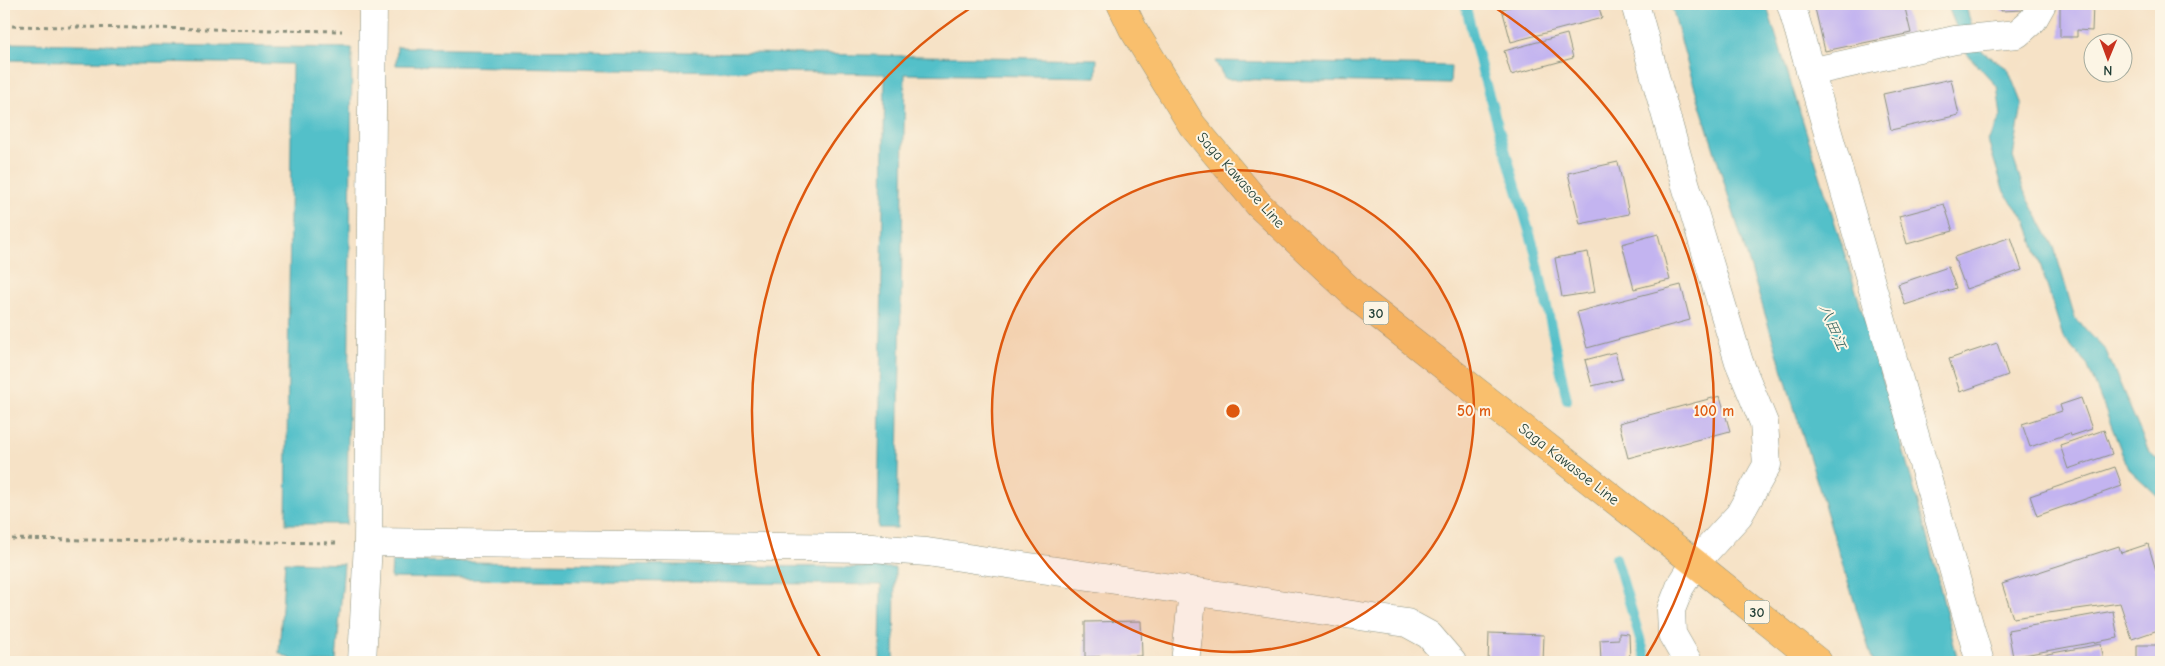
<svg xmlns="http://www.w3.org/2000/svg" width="2165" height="666" font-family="'Comic Neue','Klee One',sans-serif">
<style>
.water{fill:#52c0c9;stroke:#387e7e}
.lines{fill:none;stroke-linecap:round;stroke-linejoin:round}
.stream{stroke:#52c0c9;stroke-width:10}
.building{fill:#c3b4f0}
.minor-casing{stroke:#8a907d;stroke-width:29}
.primary-casing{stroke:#8a907d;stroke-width:29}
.path{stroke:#8a907d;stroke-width:3;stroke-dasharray:4 4;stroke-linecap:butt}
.minor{stroke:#fff;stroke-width:28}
.primary{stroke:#f9bf6d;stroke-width:28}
.ring{fill:none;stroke:#de580e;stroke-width:2.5}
.labels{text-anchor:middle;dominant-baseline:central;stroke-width:4;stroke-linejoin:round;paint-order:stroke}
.shield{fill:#fcf5e5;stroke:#617469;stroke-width:1}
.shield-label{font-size:14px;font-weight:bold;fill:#1f3d34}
.street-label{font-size:15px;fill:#1f3d34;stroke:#fcf5e5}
.water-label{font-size:16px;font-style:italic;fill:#2c5e59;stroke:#fcf5e5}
.centre{fill:#de580e;stroke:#fcf5e5;stroke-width:2.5}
.ring-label{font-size:15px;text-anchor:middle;font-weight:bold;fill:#de580e;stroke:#fcf5e5;stroke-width:4;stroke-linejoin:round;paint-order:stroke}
</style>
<rect width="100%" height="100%" fill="#fcf5e5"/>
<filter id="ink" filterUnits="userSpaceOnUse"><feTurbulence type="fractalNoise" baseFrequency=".02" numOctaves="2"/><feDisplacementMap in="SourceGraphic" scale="10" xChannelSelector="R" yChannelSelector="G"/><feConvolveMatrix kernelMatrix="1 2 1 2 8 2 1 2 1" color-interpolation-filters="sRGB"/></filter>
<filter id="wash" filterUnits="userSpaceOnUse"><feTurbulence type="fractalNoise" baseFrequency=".0096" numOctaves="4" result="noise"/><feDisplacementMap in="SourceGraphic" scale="20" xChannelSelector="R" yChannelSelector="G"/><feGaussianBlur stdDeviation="1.12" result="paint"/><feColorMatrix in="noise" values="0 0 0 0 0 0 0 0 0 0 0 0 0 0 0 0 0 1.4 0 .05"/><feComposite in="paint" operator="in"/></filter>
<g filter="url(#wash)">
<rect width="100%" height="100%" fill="#f6e2c6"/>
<path class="water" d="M 1671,4 L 1766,4 C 1834,222 1907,440 1958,662 L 1873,662 L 1688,66 Z
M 1947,4 L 1965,4 L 1979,49 L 2008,69 L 2022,105 L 2013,157 L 2024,191 L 2054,247 L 2075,318 L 2106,351 L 2149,452 L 2161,462 L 2161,499 L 2128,468 L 2087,364 L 2063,337 L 2027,222 L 2004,192 L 1988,141 L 2001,116 L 1997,86 L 1967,54 Z
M 4,43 L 352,48 L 347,524 L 286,524 L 292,64 L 4,60 Z
M 397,47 L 1097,59 L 1096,77 L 905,74 L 897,528 L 878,528 L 885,74 L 396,65 Z
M 1215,61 L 1451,66 L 1450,84 L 1225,79 Z
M 392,561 L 895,568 L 894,662 L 880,662 L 881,585 L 391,578 Z
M 285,562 L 344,564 L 336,662 L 293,662 L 293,660 L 279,653 Z"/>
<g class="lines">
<path class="stream" d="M 1465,4 L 1483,75 L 1535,251 L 1567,400
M 1616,558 L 1647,662"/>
</g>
<g id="blocks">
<path class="building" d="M 1521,4 L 1598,4 L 1602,18 L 1511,42 L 1502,9 Z
M 1814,4 L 1904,4 L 1911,33 L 1825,51 Z
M 2001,4 L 2023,4 L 2023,10 L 2001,11 Z
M 2060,4 L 2093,4 L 2092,31 L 2077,30 L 2077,37 L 2060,37 Z
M 1567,34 L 1573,58 L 1511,75 L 1504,51 Z
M 1951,79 L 1959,115 L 1891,130 L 1883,94 Z
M 1618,162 L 1629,214 L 1580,224 L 1568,173 Z
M 1944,204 L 1953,231 L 1907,244 L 1899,216 Z
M 1658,234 L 1670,280 L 1634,289 L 1622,244 Z
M 2011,237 L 2022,270 L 1966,289 L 1954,257 Z
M 1588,252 L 1595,292 L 1562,297 L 1555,258 Z
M 1948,267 L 1956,288 L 1905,305 L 1898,284 Z
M 1681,285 L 1690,320 L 1587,348 L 1577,312 Z
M 1997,343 L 2008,375 L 1960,392 L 1949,359 Z
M 1615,352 L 1622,379 L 1592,386 L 1585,360 Z
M 1720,396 L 1730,431 L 1628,458 L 1619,423 Z
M 2081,398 L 2092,429 L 2071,436 L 2070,433 L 2030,447 L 2022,424 L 2062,411 L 2060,405 Z
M 2104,430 L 2112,454 L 2068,469 L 2060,445 Z
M 2115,467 L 2122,486 L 2037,516 L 2030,496 Z
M 2148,544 L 2156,570 L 2161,569 L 2161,629 L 2132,639 L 2120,603 L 2013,618 L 2002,584 L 2119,546 L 2121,553 Z
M 2113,611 L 2118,638 L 2013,657 L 2008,630 Z
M 1141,621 L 1142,656 L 1085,657 L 1085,622 Z
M 1489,633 L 1544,635 L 1543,662 L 1488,662 Z
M 1619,633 L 1629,634 L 1630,661 L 1601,662 L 1600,640 L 1619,639 Z
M 2101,644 L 2104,662 L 2016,662 L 2015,660 Z
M 2137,645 L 2161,645 L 2161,662 L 2137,662 Z"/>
</g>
</g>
<g filter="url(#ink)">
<use href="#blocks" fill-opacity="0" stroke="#8a907d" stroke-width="1"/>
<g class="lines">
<defs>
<path id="minor" d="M 1635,4 L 1678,159 L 1739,362 L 1764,423 L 1767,465 L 1739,515 L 1695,563 L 1680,587 L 1671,610 L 1672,634 L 1688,662
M 1791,4 L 1980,662
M 1810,72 L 1955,40 L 2017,34 L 2033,20 L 2042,4
M 368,542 L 871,548 L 927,552 L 1407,623 L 1429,635 L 1452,662
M 362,662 L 368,542 L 373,4
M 1185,662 L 1193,592"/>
<path id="primary" d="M 1121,4 L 1133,29 L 1192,125 L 1259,205 L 1361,301 L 1695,563 L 1818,662"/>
</defs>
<use href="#minor" class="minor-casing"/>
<use href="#primary" class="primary-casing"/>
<path class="path" d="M 4,26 L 342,31
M 4,539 L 338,543"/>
<use href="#minor" class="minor"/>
<use href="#primary" class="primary"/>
</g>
</g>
<circle cx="1233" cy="411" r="241" fill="#de580e" fill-opacity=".12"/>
<g class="ring">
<circle cx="1233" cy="411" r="241"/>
<path d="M821 659A481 481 0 0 1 975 5M1491 5A481 481 0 0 1 1645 659"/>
</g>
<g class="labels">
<g class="shield">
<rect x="1363.5" y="301.5" width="25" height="23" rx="4"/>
<rect x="1744.5" y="600.5" width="25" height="23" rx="4"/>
</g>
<g class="shield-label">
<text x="1376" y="313">30</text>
<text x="1757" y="612">30</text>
</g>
<g class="street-label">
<text transform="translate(1241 180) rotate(48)">Saga Kawasoe Line</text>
<text transform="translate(1569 464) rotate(38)">Saga Kawasoe Line</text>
</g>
<g class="water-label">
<text transform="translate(1833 327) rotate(67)">八田江</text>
</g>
</g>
<circle cx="1233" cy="411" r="8" class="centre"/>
<g class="ring-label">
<text x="1474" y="416">50 m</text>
<text x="1714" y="416">100 m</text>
</g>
<rect width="2165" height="666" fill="none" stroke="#fcf5e5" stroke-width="20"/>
<g transform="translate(2108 58) rotate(181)"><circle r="24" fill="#fcf5e5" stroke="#a4ab9e"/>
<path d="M0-4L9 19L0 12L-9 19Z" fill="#c8321e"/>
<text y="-8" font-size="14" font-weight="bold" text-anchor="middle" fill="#1f3d34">N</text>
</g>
</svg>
